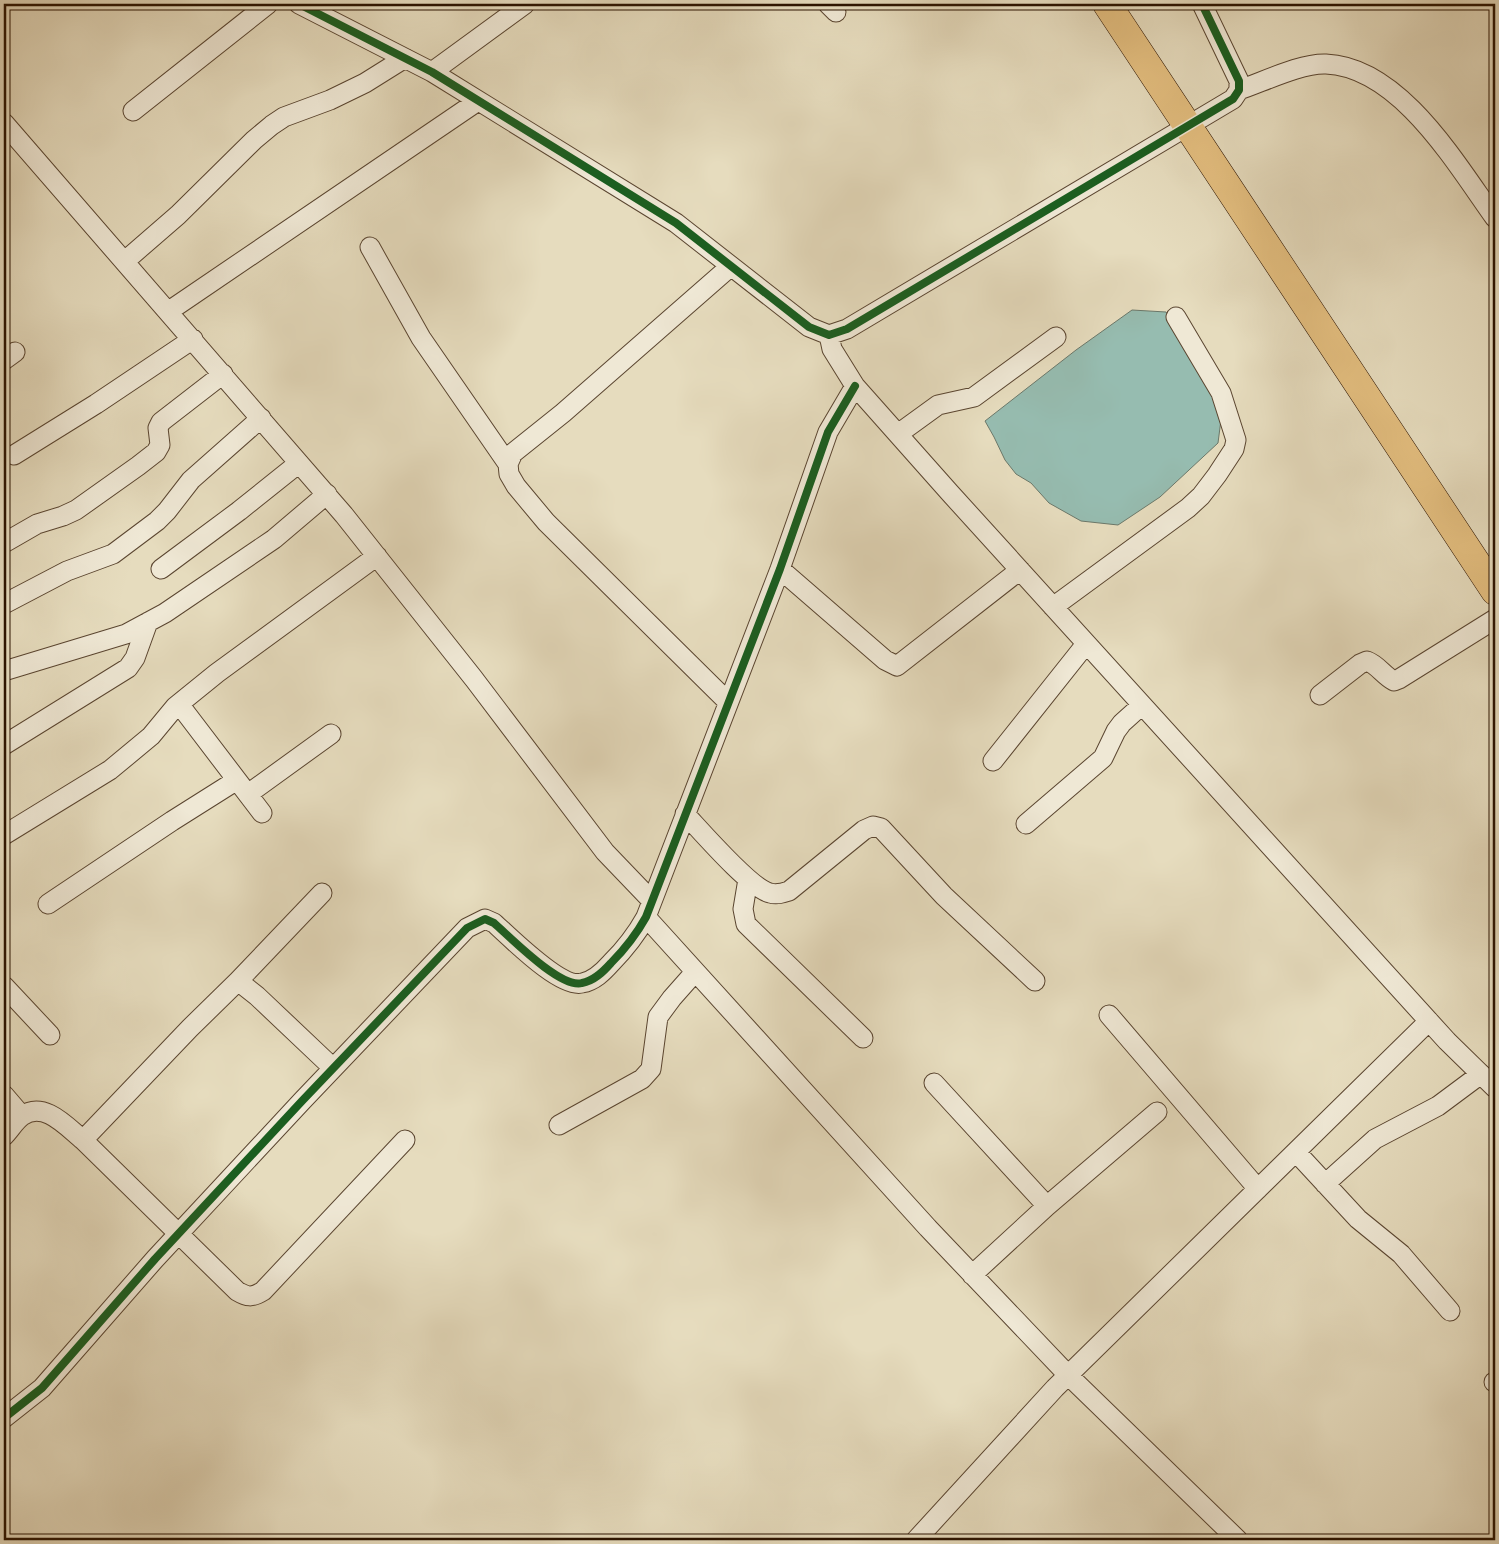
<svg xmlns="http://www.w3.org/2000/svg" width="1499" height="1544" font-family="'IM FELL French Canon',serif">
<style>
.water{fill:#96bcb0;stroke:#6b786a}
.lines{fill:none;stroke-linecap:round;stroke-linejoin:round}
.minor-casing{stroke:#5a4530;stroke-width:21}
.highway-casing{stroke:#2b1300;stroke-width:29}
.minor{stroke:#efe8d5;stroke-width:19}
.highway{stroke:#e3be7f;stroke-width:28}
.cycleway-casing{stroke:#efe8d5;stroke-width:11}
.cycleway{stroke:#1b5e20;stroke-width:8}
</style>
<rect width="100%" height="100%" fill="#e6dcbe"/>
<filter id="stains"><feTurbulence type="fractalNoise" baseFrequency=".004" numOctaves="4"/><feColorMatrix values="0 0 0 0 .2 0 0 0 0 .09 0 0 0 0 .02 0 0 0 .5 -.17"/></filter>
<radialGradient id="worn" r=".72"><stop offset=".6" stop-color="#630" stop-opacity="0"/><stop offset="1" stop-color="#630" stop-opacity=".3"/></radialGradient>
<path class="water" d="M 1132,310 L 1166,312 L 1197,359 L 1222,412 L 1218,443 L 1160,497 L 1118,525 L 1081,521 L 1049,503 L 1031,483 L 1016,474 L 1005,460 L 994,437 L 985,421 L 1076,350 Z"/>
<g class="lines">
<defs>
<path id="minor" d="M 299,4 L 432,72 L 676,223 L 809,327 L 829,335 L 847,329 L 1233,99 L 1239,90 L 1239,81 L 1202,4
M 828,4 L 836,12
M 432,72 L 525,4
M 1239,90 C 1263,82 1301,63 1326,64 C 1400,67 1456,164 1495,218
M 133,111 L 268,4
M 4,123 L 344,515 L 474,679 L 605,852 L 652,901
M 370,247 L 421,338 L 508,464
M 125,261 L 178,215 L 254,140 L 272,125 L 284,117 L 330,100 L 365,83 L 405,58
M 169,311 L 478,101
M 829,335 L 832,349 L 855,386 L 950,493 L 1447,1041 L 1495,1088
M 4,360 L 15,352
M 898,434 L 938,405 L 974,397 L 1056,337
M 14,455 L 96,404 L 193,339
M 4,543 L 37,524 L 63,516 L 76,510 L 138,466 L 156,452 L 160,445 L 158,428 L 161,422 L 223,374
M 161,569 L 239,511 L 299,463
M 780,569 L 885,660 L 897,666 L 1020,570
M 4,604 L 67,571 L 113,554 L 157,521 L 167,511 L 191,480 L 261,418
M 1053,607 L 1188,508 L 1201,496 L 1217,475 L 1234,449 L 1236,440 L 1221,393 L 1176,317
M 4,671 L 126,634 L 165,613 L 274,539 L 327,494
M 1320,695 L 1360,664 L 1367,661 C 1378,665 1383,675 1394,681 L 1399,679 L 1495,619
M 728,702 L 546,522 L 516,486 L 509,474 L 508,464 L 513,453 L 563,413 L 731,266
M 179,704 L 262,813
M 4,745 L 128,668 L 135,658 L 148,622
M 993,761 L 1086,644
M 248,794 L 331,734
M 685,814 C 701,831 751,889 770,893 C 777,895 783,893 789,891 L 864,830 L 873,826 L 881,828 L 944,896 L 1035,981
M 1026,824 L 1103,758 L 1116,731 L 1122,723 L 1142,705
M 4,835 L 110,770 L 151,736 L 175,707 L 217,673 L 377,556
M 748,879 L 743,909 L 746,924 L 863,1038
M 48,904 L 172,821 L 237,780
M 646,917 L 928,1228 L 1068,1375 L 1238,1540
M 238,981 L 322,893
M 4,986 L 50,1035
M 1109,1015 L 1258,1189
M 934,1083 L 1047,1206
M 4,1095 L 22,1116
M 559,1125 L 642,1079 L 651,1069 L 658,1017 L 672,998 L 695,972
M 4,1136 C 10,1130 15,1121 22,1116 C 44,1100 67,1127 83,1140 L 237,1291 C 247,1297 252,1298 263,1291 L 405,1140
M 83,1140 L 190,1028 L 238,981 L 257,996 L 333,1068
M 1296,1152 L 1358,1219 L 1401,1254 L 1450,1311
M 1325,1184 L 1375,1139 L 1438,1106 L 1481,1074
M 972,1275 L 1047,1206 L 1157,1112
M 1494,1382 L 1495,1382
M 4,1418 L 42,1388 L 155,1259 L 302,1101 L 467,928 L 485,919 L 494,923 C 511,938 561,989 582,983 C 594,981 603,972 611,963 C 625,949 636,935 646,917 L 780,569 L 828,432 L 855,386
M 916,1540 L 1055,1388 L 1429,1021"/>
<path id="highway" d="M 1107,4 L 1495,591"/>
</defs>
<use href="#minor" class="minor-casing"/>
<use href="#highway" class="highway-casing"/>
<use href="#minor" class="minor"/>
<use href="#highway" class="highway"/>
<defs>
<path id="cycleway" d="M 299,4 L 432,72 L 676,223 L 809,327 L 829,335 L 847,329 L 1233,99 L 1239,90 L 1239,81 L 1202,4
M 4,1418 L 42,1388 L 155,1259 L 302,1101 L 467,928 L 485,919 L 494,923 C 511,938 561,989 582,983 C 594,981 603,972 611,963 C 625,949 636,935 646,917 L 780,569 L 828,432 L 855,386"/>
</defs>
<use href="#cycleway" class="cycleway-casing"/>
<use href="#cycleway" class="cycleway"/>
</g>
<rect width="1499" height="1544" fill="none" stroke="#e6dcbe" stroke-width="20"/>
<rect x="5" y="5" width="1489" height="1534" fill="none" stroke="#2b1300" stroke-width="2.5"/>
<rect x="10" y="10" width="1479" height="1524" fill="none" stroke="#2b1300"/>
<rect width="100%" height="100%" filter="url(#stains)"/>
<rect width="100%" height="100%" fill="url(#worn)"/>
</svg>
